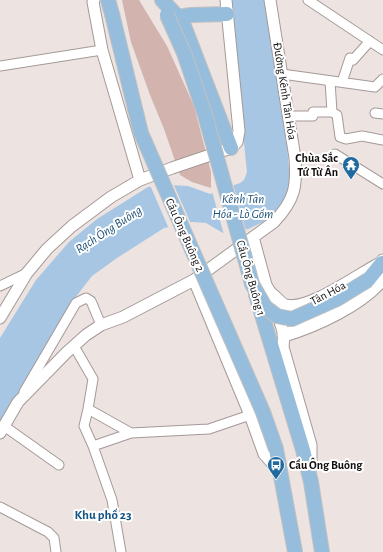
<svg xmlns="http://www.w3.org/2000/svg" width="383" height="552" font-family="'Alegreya Sans',sans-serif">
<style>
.green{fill:#d3b3ad}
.water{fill:#a6c6e3}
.pier{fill:#ede3e1}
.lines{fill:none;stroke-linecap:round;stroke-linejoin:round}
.minor-casing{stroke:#a49a98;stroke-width:11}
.tertiary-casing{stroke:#a49a98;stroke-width:13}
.secondary-casing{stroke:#a49a98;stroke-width:15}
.primary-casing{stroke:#c2c1c1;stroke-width:16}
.minor{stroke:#fff;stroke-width:9}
.tertiary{stroke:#fff;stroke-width:11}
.secondary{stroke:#fff;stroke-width:13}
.primary{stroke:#96bddc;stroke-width:14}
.primary-bridge-casing{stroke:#c2c1c1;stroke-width:16;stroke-linecap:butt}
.primary-bridge{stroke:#96bddc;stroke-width:14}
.labels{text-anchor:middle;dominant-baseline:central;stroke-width:4;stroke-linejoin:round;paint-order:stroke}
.street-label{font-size:12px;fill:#141010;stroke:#fff}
.poi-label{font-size:12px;font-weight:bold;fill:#141010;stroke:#fff;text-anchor:end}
.water-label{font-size:13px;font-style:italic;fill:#1e5076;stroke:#fff}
.neighbourhood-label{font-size:13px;font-weight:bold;fill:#125584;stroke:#fff}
</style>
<rect width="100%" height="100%" fill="#ede3e1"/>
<path class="green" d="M 122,0 L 139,0 L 167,46 L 194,106 L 211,172 L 211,188 L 192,182 L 180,175 L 164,129 L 150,95 L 131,42 Z"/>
<path class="water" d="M 229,0 L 265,0 L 287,146 L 290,181 L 287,194 L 281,205 L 265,221 L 248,229 L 223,233 L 206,223 L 192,222 L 164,228 L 117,258 L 92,276 L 75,298 L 0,423 L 0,338 L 36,280 L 69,242 L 97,219 L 148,187 L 169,185 L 188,186 L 210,194 L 240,183 L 244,180 L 247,172 Z"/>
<path class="pier" d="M 168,183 L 173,183 L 191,224 L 169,229 L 150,185 Z
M 233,184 L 246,231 L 224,235 L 212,191 Z"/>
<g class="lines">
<defs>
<path id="minor" d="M 308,0 L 383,50
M 0,66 L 102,50
M 282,74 L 375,87 L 383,79
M 330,81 L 332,112
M 342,82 L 350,58 L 353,60 L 370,41
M 375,113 L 383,114
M 289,116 L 313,116 L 313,112 L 332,112 L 337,115 L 340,137 L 346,139 L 362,136 L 383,140
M 335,154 L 383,184
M 0,286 L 27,273
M 74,346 L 93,379 L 88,409 L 84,426 L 93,446 L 112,500 L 121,552
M 24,392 L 76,303 L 86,298 L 91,301 L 101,325
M 88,409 L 131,433
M 4,426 L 59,465
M 93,446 L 131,433 L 209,429 L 250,415
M 0,507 L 48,532 L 54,538 L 56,552"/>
<path id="tertiary" d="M 94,0 L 93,2 L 102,50 L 140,180
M 253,237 L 266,285 L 272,295 L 284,335 L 283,347 L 311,445 L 311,469
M 194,280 L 250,415 L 264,454 L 281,473
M 0,318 L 27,273 L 47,249 L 72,226 L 111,197 L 140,180 L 172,168 L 231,148 L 237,142 L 239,131 L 226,0
M 0,433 L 18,402 L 67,352 L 86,335 L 101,325 L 123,317 L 194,280 L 274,222 C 295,200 297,186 295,158 L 270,0"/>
<path id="secondary" d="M 272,295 C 276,298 281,305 286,306 C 309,312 360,274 382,263 L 383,261
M 284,335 C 315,326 363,304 383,278"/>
<path id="primary" d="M 108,0 L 112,14
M 162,0 L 178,17 L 191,15 L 227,14
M 178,17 L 184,26 L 231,148
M 368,280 L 382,263
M 256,295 L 303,450 L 311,482 L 322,552
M 276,449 L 295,552"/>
</defs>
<use href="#minor" class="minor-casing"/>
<use href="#tertiary" class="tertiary-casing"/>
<use href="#secondary" class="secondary-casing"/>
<use href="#primary" class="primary-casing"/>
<use href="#minor" class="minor"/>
<use href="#tertiary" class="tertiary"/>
<use href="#secondary" class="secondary"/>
<use href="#primary" class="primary"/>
<defs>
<path id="primary-bridge" d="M 112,14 L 141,133 L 263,412 L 276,449
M 167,15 L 184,53 L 205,115 L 252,284 L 265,307 L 277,316 L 292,319 L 337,299 L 368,280"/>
</defs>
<use href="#primary-bridge" class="primary-bridge-casing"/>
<use href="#primary-bridge" class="primary-bridge"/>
</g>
<defs>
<symbol id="temple-pin" viewBox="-11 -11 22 30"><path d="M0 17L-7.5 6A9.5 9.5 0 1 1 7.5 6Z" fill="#22699e" stroke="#fff"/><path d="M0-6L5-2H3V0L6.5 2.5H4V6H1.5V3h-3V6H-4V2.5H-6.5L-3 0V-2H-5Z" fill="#fff"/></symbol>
<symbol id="bus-pin" viewBox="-11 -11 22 30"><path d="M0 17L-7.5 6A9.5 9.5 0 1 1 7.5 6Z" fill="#22699e" stroke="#fff"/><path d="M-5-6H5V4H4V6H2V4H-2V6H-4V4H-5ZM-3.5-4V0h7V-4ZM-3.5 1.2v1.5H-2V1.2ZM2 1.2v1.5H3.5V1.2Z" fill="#fff"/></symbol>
</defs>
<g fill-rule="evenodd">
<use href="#temple-pin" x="341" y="155" width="20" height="27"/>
<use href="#bus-pin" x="266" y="455" width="20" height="27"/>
</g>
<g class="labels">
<g class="street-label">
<text transform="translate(285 91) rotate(81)">Đường Kênh Tân Hóa</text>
<text transform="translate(185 235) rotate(66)">Cầu Ông Buông 2</text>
<text transform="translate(251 278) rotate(74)">Cầu Ông Buông 1</text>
<text transform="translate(328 293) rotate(-28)">Tân Hóa</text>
</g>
<g class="poi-label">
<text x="338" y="158">Chùa Sắc<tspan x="338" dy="14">Tứ Từ Ân</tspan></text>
<text x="289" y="465" text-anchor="start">Cầu Ông Buông</text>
</g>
<g class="water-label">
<text x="243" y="199">Kênh Tân<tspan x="243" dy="15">Hóa - Lò Gốm</tspan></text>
<text transform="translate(109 230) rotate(-33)">Rạch Ông Buông</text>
</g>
<g class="neighbourhood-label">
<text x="103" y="515">Khu phố 23</text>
</g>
</g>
</svg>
